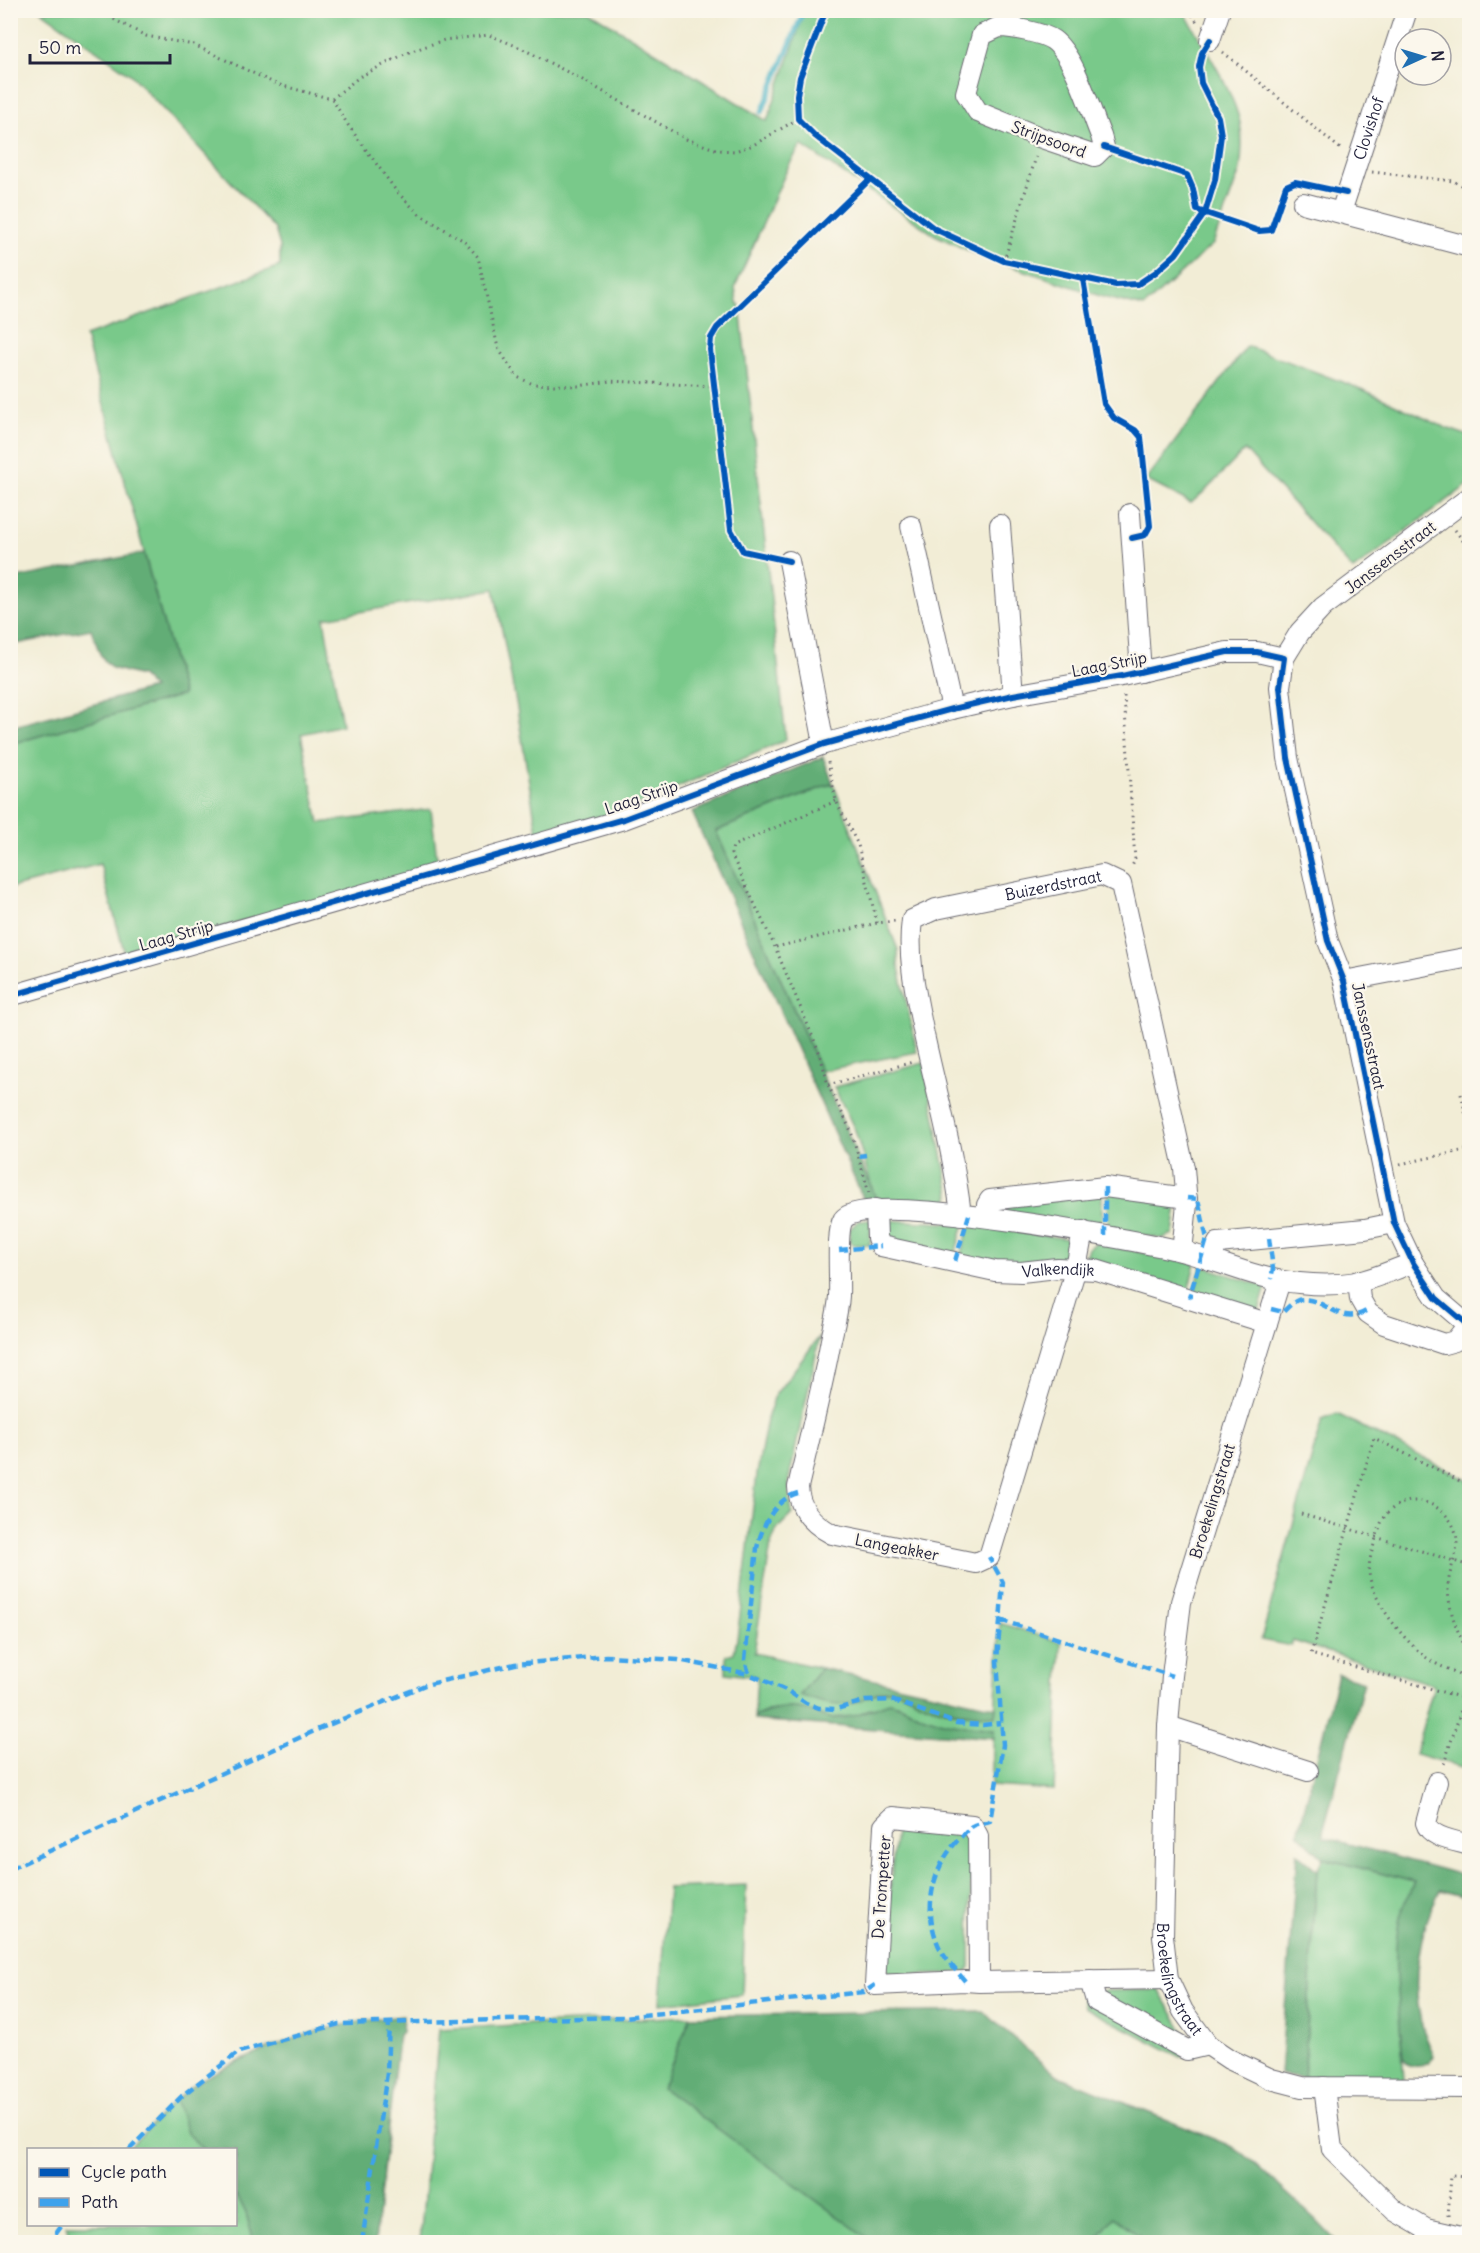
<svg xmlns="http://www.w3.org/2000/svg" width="1480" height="2253" font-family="Delius,sans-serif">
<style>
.green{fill:#79c98a;stroke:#4e7662;stroke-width:1.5}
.forest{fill:#62ad76;stroke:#426858;stroke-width:1.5}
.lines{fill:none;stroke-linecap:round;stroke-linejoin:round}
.stream{stroke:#48b3c6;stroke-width:5}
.minor-casing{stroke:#6b6971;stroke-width:22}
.path{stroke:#6b6971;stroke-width:3;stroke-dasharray:1.5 4.5;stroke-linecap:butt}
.minor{stroke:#fff;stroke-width:20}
.quiet{stroke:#3ea2ec;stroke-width:4.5;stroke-dasharray:9 4.5;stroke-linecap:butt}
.cycleway-casing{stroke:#fbf7ec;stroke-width:10}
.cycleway{stroke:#0057b8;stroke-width:6}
.labels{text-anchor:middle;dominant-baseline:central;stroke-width:4.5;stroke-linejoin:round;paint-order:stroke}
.street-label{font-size:16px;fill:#22223b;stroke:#fbf7ec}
</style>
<rect width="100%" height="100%" fill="#fbf7ec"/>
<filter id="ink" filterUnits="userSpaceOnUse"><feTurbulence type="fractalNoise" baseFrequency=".0167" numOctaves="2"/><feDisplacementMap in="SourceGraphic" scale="12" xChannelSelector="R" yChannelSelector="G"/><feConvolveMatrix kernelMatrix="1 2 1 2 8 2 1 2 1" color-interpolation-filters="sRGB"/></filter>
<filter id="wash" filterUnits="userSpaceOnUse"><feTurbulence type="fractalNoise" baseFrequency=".008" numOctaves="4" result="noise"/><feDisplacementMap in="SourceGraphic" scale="24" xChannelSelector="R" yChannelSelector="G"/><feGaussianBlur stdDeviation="1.35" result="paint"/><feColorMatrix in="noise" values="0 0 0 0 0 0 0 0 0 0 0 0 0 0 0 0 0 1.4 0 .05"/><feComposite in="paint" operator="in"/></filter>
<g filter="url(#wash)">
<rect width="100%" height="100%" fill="#f2edd6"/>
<path class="green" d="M 41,11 L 589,11 L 767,121 L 805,11 L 1184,11 C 1200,41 1234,91 1240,123 C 1243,138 1242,155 1240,170 L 1213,244 L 1144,307 L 1103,297 L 978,255 L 935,235 L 801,145 L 789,165 L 735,287 L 737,302 L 740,306 L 786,740 L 618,813 L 538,838 L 516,702 L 494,589 L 324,618 L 342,725 L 301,734 L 319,823 L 431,809 L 438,867 L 125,955 L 100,864 L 11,888 L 11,744 L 183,695 L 85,336 L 280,266 L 280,246 L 275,229 L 131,75 Z
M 1247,346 L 1366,391 L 1446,428 L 1469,436 L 1469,484 L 1353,570 L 1245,450 L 1207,489 L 1191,503 L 1146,480 Z
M 833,783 L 898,950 L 898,963 L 917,1052 L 821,1071 L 716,831 Z
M 924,1063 L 950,1195 L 947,1202 L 941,1207 L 877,1205 L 855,1130 L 834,1087 Z
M 1108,1192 L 1177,1205 L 1173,1234 L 1161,1239 L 1108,1228 Z
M 1102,1193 L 1102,1227 L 993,1211 L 993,1208 Z
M 871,1220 L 870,1245 L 854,1245 L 849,1241 L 850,1229 L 858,1221 Z
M 883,1220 L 964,1224 L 955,1254 L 887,1240 Z
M 970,1224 L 1068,1239 L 1071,1244 L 1070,1262 L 1006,1266 L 960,1256 Z
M 1096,1243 L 1195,1263 L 1188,1292 L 1085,1259 L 1089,1248 Z
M 1202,1266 L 1266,1287 L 1258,1314 L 1193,1293 Z
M 820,1336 L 789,1478 L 789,1490 L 792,1514 L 777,1529 L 771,1544 L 754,1653 L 821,1668 L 800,1695 L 852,1704 L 867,1696 L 890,1690 L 903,1692 L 928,1705 L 952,1712 L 995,1716 L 1000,1623 L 1061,1642 L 1054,1790 L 991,1786 L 994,1729 L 950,1724 L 923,1717 L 899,1704 L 871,1708 L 855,1716 L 830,1718 L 803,1709 L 783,1708 L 770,1710 L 756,1716 L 754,1720 L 757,1677 L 726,1673 L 726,1655 L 734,1653 L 737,1639 L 757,1474 L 767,1419 L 775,1395 Z
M 1337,1414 L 1469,1481 L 1469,1769 L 1415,1754 L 1434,1685 L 1293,1641 L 1291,1646 L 1261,1640 L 1322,1420 Z
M 901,1830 L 961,1832 L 968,1841 L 971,1864 L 970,1967 L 965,1974 L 903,1975 L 888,1972 L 884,1965 L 894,1847 L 896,1834 Z
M 1323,1858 L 1414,1882 L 1400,1919 L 1397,1940 L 1397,1977 L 1404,2081 L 1304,2078 L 1317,1870 Z
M 746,1885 L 742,1995 L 660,2004 L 668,1888 Z
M 1159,1990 L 1184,2032 L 1200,2053 L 1181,2057 L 1084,2007 L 1083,1999 L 1085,1991 Z
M 691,2016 L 662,2088 L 873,2242 L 420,2242 L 439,2029 Z
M 175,2100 L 188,2134 L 203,2149 L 127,2150 Z
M 236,2193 L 246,2213 L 254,2242 L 71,2242 L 66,2225 L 236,2224 Z
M 1114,2217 L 1148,2242 L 1094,2242 Z"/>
<path class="forest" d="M 144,553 L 183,695 L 11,744 L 11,727 L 153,688 L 141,676 L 112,668 L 105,661 L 100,654 L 91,629 L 11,645 L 11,579 Z
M 823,757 L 833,783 L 716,831 L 879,1205 L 866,1205 L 692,812 Z
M 821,1668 L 996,1707 L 995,1716 C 973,1714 952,1712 931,1706 C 918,1702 907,1692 893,1690 C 877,1688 864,1702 849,1704 C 832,1707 817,1701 800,1695 Z
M 1338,1674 L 1364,1682 L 1323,1832 L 1324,1837 L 1469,1877 L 1469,1898 L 1440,1890 C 1419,1931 1410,1981 1422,2025 C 1425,2036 1430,2046 1434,2056 C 1429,2068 1410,2070 1403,2059 C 1400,2018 1390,1958 1400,1918 C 1403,1906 1409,1894 1414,1882 L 1323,1858 L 1298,1834 Z
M 890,1702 C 903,1705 913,1713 925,1717 C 947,1725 971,1726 994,1729 L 994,1738 L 754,1720 L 756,1716 C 771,1710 787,1706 803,1709 C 812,1711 821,1717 831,1718 C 852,1720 870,1708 890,1702 Z
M 1297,1853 L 1317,1870 L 1304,2078 L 1280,2074 Z
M 983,2011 L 1051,2071 L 1061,2077 L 1226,2144 L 1242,2152 L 1315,2219 L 1337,2242 L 1148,2242 L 1114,2217 L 1094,2242 L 873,2242 L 662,2088 L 691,2016 Z
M 403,2016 L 402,2032 L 399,2035 L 397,2049 L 375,2242 L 254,2242 L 246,2213 L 236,2193 L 236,2150 L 203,2149 L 188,2134 L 175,2100 C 197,2079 215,2072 242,2060 C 295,2035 344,2021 403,2016 Z"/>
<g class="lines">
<path class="stream" d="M 762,112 L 804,10"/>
</g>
</g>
<g filter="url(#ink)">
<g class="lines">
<defs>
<g id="minor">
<path d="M 999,27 C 1012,27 1043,33 1053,40 C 1074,55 1091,112 1101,136 L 1104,147 L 1095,156 L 1042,138 L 978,112 L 966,93 L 982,35 Z"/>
<path d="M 1210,40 L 1220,10"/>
<path d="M 1303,203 L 1470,247"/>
<path id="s1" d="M 1341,212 L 1407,10"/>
<path d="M 1470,497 L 1323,607 L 1300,632 L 1284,658 L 1280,687 L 1288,758 L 1328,941 L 1344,981 L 1394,1223 L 1413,1263 L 1436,1298 L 1470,1327"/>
<path d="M 1130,514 L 1141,672"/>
<path d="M 1000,525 L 1013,695"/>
<path d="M 911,526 L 952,709"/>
<path d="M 789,561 L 824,744"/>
<path d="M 1344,981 L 1470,957"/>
<path d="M 10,996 L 624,819 L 824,744 L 952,709 L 1013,695 L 1122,676 L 1227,652 L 1257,652 L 1284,658"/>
<path id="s2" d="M 876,1209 L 877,1238 L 881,1246 L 995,1271 L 1021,1272 L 1057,1268 L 1096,1270 L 1267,1323"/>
<path id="s3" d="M 961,1215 C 954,1152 936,1092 923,1030 C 916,995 907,956 912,920 L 936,909 L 1102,875 L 1121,884 L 1184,1168 L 1187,1204 L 1182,1251"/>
<path d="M 986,1217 L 987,1205 L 990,1200 L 1105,1187 L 1187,1198"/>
<path d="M 1083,1231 L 1076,1268 L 989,1557 L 976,1563 L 832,1534 C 813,1524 799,1510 798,1487 C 809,1440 821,1393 830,1345 C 833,1329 838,1313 839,1296 C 840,1280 836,1231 843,1220 C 861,1188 1140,1241 1181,1251 C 1220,1261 1258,1280 1299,1283 C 1318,1285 1339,1285 1358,1282 C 1376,1278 1395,1269 1413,1263"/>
<path d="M 1210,1260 L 1218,1243 L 1365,1229 L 1394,1223"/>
<path id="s4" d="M 1280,1281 L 1181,1602 L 1172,1676 L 1168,1726 L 1163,1936 L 1168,1979 L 1183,2011 L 1208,2045 L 1229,2059 L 1271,2079 L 1302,2087 L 1470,2088"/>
<path d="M 1358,1281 L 1360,1299 L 1368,1313 L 1384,1324 L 1444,1344 L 1455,1341 L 1467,1326"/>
<path d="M 1168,1726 L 1308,1771"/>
<path d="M 1437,1782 L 1426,1823 C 1430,1838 1456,1841 1470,1845"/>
<path d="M 1090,1980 L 1096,2001 L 1187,2050 L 1208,2045"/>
<path d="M 979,1982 L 978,1836 L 972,1825 L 893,1817 L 884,1826 L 875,1985 L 965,1981 L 979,1982 L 1168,1979"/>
<path d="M 1324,2087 L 1332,2149 L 1395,2211 L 1426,2229 L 1470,2239"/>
</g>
</defs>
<use href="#minor" class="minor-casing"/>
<path class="path" d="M 106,10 L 115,20 L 146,36 L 194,45 L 276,84 L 332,99 L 348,125 L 397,192 L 419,214 L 464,241 L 478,257 L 498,348 L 517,377 L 533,384 L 579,386 L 610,381 L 714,386
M 1189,10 L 1197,22
M 1223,52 L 1343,151
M 332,99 L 359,77 L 409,52 L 444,40 L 489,35 L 521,48 L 581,79 L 686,139 L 718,150 L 735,151 L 753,145 L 798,119
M 1372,172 L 1453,181 L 1470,190
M 1004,261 L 1036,157
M 1455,530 L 1470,550
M 1124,696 L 1135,860 L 1131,868
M 828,762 L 836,801 L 858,845 L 877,923
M 836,801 L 733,846 L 731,854 L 775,947 L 820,1054 L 828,1085 L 851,1131 L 869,1193
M 776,947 L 877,923 L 895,921
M 828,1085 L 913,1062
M 1461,1094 L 1470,1133
M 1400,1164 L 1470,1149
M 1470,1486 L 1374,1438 L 1311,1654 L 1470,1700
M 1301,1514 L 1470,1566
M 1444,1764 L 1468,1688 C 1461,1670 1448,1671 1433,1662 C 1409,1648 1369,1599 1369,1570 C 1369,1555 1376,1540 1380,1526 C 1384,1514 1394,1505 1406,1502 C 1430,1496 1456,1516 1457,1541 C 1457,1558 1447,1574 1448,1591 C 1450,1614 1458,1635 1470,1655
M 1448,2216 L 1451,2176 L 1470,2177"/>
<use href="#minor" class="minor"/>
<path class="quiet" d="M 859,1156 L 866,1155
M 1105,1187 L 1105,1236
M 1187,1198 L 1198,1199 L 1207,1239 L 1189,1298
M 1269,1238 L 1273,1269 L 1271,1279
M 839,1250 L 881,1246
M 955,1261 L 969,1215
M 1271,1309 L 1283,1312 C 1287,1308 1293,1302 1298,1300 C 1322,1294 1339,1327 1366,1311
M 798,1493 C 775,1499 762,1526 757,1548 L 745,1660 L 749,1674 L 788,1691 L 806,1703 L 819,1708 L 836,1709 L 865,1701 L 891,1700 L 956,1723 L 983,1725 L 1001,1723
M 1000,1620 L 1172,1676
M 10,1869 L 321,1728 L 425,1685 L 515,1664 L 606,1656 L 678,1660 L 749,1674
M 965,1981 C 954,1968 941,1955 936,1939 C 923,1902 935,1862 962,1836 C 965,1833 968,1828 972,1826 C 976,1823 985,1823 990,1821 L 1003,1745 L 997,1661 L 1003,1582 L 989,1557
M 129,2150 L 184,2094 L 239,2052 L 339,2024 L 624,2017 L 864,1992 L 875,1985
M 45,2242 L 55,2235 L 63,2224
M 362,2242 L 387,2073 L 389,2022"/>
<defs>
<path id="cycleway" d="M 826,10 L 800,77 L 797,95 L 798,119 L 815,136 L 935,229 L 1004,261 L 1116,285 L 1138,284 L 1156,272 L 1176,254 L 1205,213 L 1215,180 L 1221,135 L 1218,117 L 1201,83 L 1199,67 L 1202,53 L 1210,40
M 1104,147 L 1187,175 L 1193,189 L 1197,210 L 1259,231 L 1271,230 L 1286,186 L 1295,182 L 1346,193
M 1083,279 L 1104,404 L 1114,418 L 1135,430 L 1141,437 L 1150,526 L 1145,535 L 1132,538
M 789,561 L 743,551 L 731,530 L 710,350 L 711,338 L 717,328 L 870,179
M 10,996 L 624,819 L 824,744 L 952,709 L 1013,695 L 1122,676 L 1227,652 L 1257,652 L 1284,658 L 1280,687 L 1288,758 L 1328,941 L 1344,981 L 1394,1223 L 1413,1263 L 1436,1298 L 1470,1327"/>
</defs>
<use href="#cycleway" class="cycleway-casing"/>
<use href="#cycleway" class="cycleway"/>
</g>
</g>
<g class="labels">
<g class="street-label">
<text stroke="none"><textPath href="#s1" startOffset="88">Clovishof</textPath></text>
<text transform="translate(1049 139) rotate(20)">Strijpsoord</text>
<text transform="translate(1390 557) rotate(-37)">Janssensstraat</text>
<text transform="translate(1109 664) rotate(-11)">Laag Strijp</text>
<text transform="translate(641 797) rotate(-19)">Laag Strijp</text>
<text stroke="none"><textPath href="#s3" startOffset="446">Buizerdstraat</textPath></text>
<text transform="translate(176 935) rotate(-16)">Laag Strijp</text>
<text transform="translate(1369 1036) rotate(78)">Janssensstraat</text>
<text stroke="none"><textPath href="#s2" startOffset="218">Valkendijk</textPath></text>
<text transform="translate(1212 1501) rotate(-73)">Broekelingstraat</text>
<text transform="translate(897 1547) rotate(11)">Langeakker</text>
<text transform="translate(881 1887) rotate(-86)">De Trompetter</text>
<text stroke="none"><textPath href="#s4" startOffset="717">Broekelingstraat</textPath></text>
</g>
</g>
<rect width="1480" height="2253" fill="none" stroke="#fbf7ec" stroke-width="36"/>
<rect x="27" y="2148" width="210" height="78" fill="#fbf7ec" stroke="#a4a2a5" stroke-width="1.5"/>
<rect x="39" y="2168" width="30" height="9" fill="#0057b8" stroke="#a4a2a5" stroke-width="1.5"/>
<text x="81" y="2178" font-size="18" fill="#22223b">Cycle path</text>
<rect x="39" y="2198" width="30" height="9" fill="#3ea2ec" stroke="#a4a2a5" stroke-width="1.5"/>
<text x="81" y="2208" font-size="18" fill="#22223b">Path</text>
<g transform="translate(1423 57) rotate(86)"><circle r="28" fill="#fbf7ec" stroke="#a4a2a5" stroke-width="1.5"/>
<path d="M0-4.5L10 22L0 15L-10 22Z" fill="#1f6fb2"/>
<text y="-9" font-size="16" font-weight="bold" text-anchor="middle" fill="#22223b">N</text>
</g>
<path d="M30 54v9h140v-9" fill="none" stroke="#22223b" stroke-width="3"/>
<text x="39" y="54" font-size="18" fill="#22223b" stroke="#fbf7ec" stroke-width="4.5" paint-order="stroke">50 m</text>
</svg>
